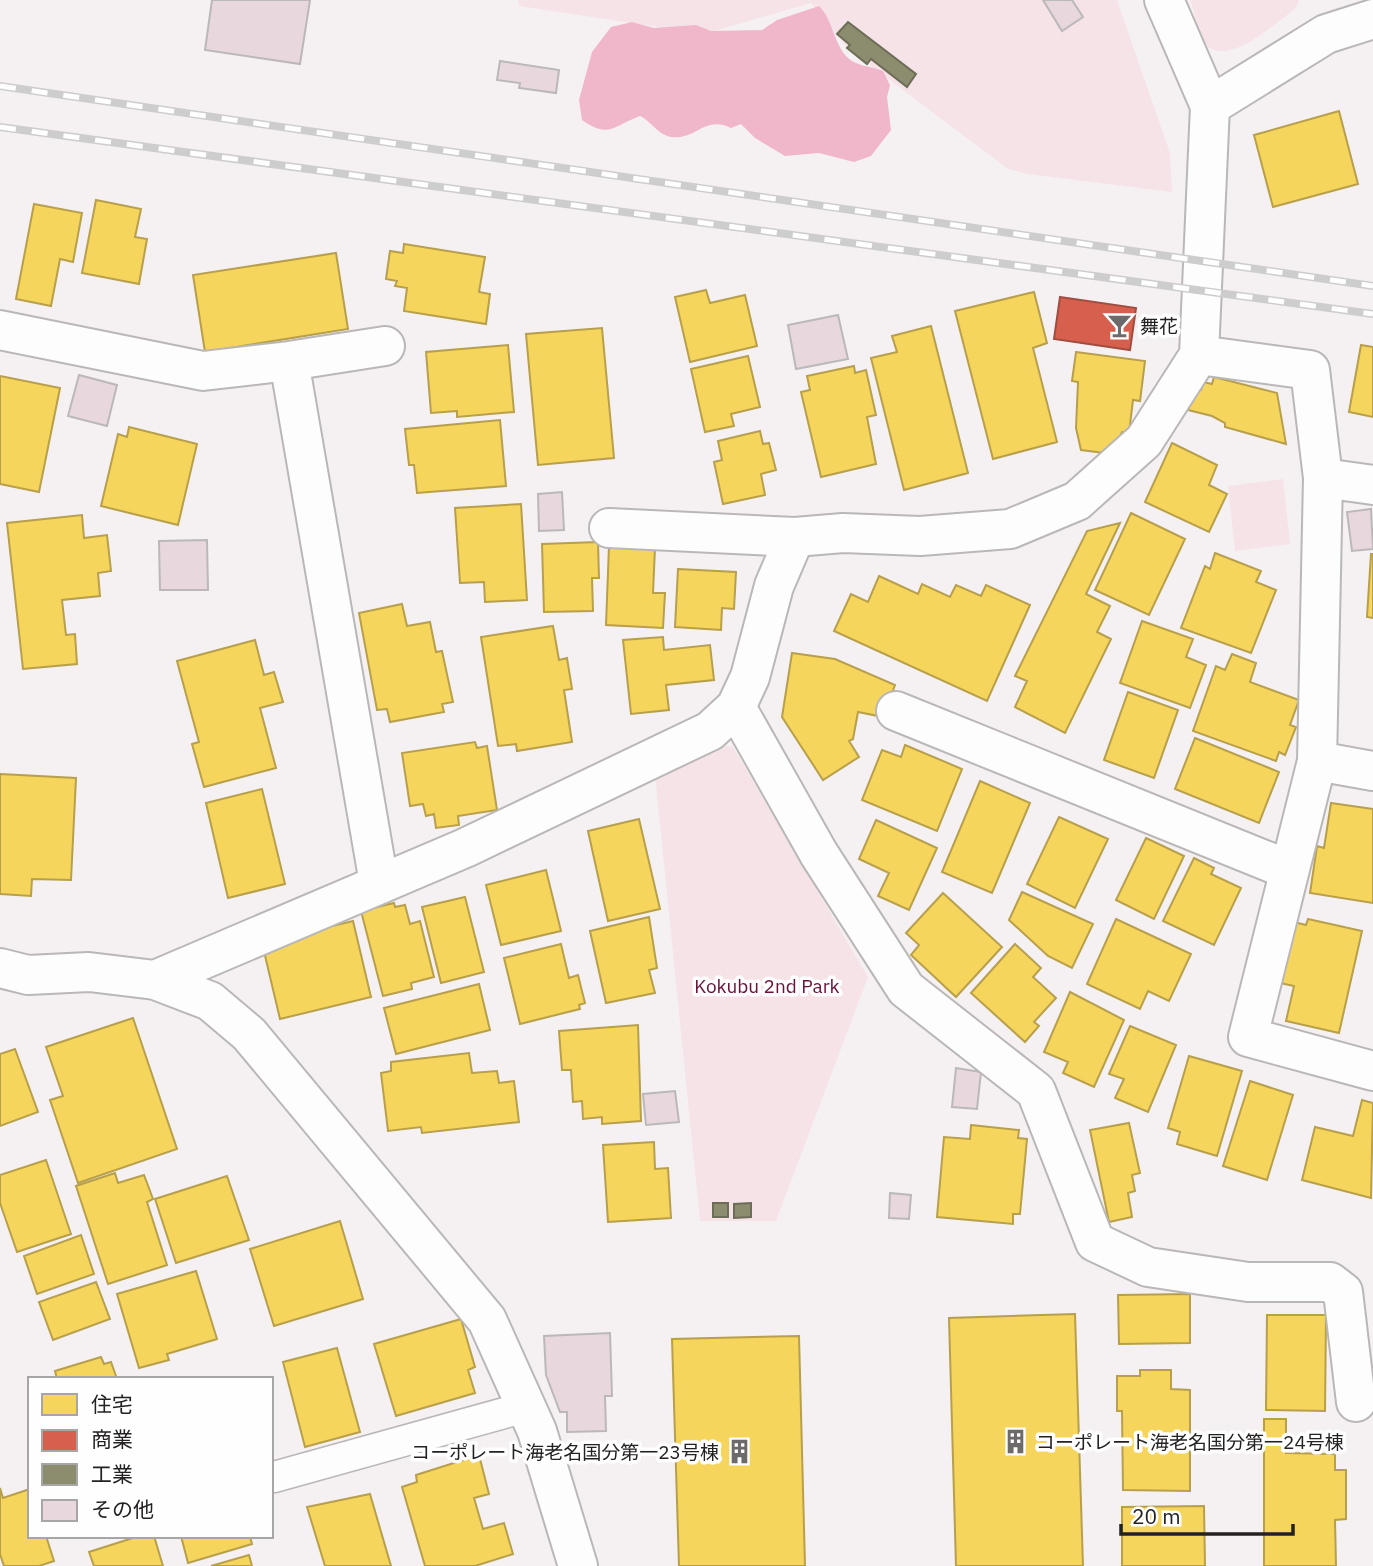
<svg xmlns="http://www.w3.org/2000/svg" width="1373" height="1566" font-family="'IBM Plex Sans','Noto Sans JP',sans-serif">
<style>
.green{fill:#f6e3e8}
.forest{fill:#f0b7ca}
.homes{fill:#f6d55c;stroke:#b79f4b;stroke-width:2}
.shops{fill:#d6604d;stroke:#a14d40;stroke-width:2}
.industry{fill:#8c8c6e;stroke:#6d6c57;stroke-width:2}
.building{fill:#e8d7dc;stroke:#bbb8b9;stroke-width:2}
.lines{fill:none;stroke-linecap:round;stroke-linejoin:round}
.lane-casing{stroke:#bab7b7;stroke-width:33}
.street-casing{stroke:#bab7b7;stroke-width:42}
.lane{stroke:#fefdfd;stroke-width:30}
.street{stroke:#fefdfd;stroke-width:38}
.rail-casing{stroke:#cecdcd;stroke-width:8}
.rail{stroke:#fefefe;stroke-width:5;stroke-dasharray:16;stroke-linecap:butt}
.labels{text-anchor:middle;dominant-baseline:central;stroke-width:7;stroke-linejoin:round;paint-order:stroke}
.poi-label{font-size:19px;fill:#242122;stroke:#fefefe;text-anchor:start}
.park-label{font-size:19px;fill:#6a1039;stroke:#fefefe}
</style>
<rect width="100%" height="100%" fill="#f5f1f2"/>
<path class="green" d="M 518,0 L 1117,0 L 1170,153 L 1172,192 L 1028,174 L 1008,169 L 847,48 L 811,3 L 704,34 L 519,6 Z
M 1190,0 L 1299,0 L 1296,8 C 1278,21 1223,73 1203,41 C 1195,29 1196,12 1190,0 Z
M 1283,479 L 1290,544 L 1235,551 L 1228,486 Z
M 719,746 L 733,747 L 868,977 L 776,1221 L 700,1221 L 655,775 Z"/>
<path class="forest" d="M 819,6 C 835,21 834,54 856,63 C 865,67 874,67 883,71 L 890,85 L 887,97 L 891,130 L 871,156 L 854,162 L 819,153 L 785,156 L 755,138 L 741,124 L 731,128 C 705,115 696,140 672,137 C 659,136 651,121 640,116 C 613,126 609,139 582,120 L 579,100 L 592,52 L 611,27 L 632,22 L 654,28 L 696,25 L 711,31 L 762,30 L 777,20 Z"/>
<path class="homes" d="M 1339,111 L 1358,184 L 1273,207 L 1254,135 Z
M 96,200 L 141,209 L 135,237 L 147,239 L 139,284 L 82,273 Z
M 34,204 L 82,213 L 73,262 L 60,259 L 51,306 L 16,299 Z
M 404,244 L 485,257 L 479,292 L 490,294 L 486,324 L 404,311 L 407,288 L 395,286 L 397,281 L 386,279 L 390,251 L 403,253 Z
M 336,253 L 348,329 L 205,352 L 193,275 Z
M 706,290 L 710,303 L 745,295 L 757,346 L 690,362 L 675,297 Z
M 1034,292 L 1047,343 L 1033,348 L 1057,442 L 993,459 L 955,311 Z
M 931,326 L 968,473 L 904,490 L 871,358 L 897,352 L 892,336 Z
M 602,328 L 614,458 L 538,465 L 526,334 Z
M 508,345 L 514,412 L 457,417 L 457,411 L 431,413 L 426,352 Z
M 1361,345 L 1373,347 L 1373,417 L 1349,412 Z
M 1076,352 L 1145,361 L 1140,401 L 1133,400 L 1129,433 L 1122,432 L 1112,454 L 1081,450 L 1076,428 L 1078,382 L 1072,381 Z
M 748,356 L 760,407 L 731,414 L 734,426 L 705,432 L 691,369 Z
M 854,366 L 855,373 L 866,370 L 876,415 L 867,417 L 876,464 L 821,477 L 801,392 L 810,390 L 807,376 Z
M 0,376 L 60,388 L 39,492 L 0,484 Z
M 1214,377 L 1277,393 L 1286,444 L 1225,427 L 1225,423 L 1212,416 L 1188,410 L 1193,388 L 1201,390 L 1203,382 L 1212,384 Z
M 500,420 L 506,486 L 417,493 L 414,465 L 409,465 L 405,429 Z
M 129,427 L 197,444 L 178,525 L 101,506 L 118,434 L 127,437 Z
M 760,431 L 763,444 L 769,443 L 776,470 L 761,474 L 765,495 L 723,504 L 714,462 L 722,460 L 718,441 Z
M 1172,443 L 1217,465 L 1209,485 L 1227,494 L 1209,532 L 1145,502 Z
M 521,504 L 527,600 L 485,602 L 484,582 L 460,583 L 455,508 Z
M 1131,513 L 1185,539 L 1149,615 L 1095,590 Z
M 82,515 L 84,538 L 107,535 L 111,571 L 98,573 L 100,596 L 62,600 L 66,635 L 75,634 L 77,664 L 23,669 L 7,523 Z
M 1120,523 L 1086,594 L 1110,606 L 1097,632 L 1111,639 L 1065,733 L 1015,707 L 1027,681 L 1015,676 L 1087,531 Z
M 598,542 L 599,578 L 592,578 L 593,611 L 544,612 L 542,544 Z
M 609,546 L 655,548 L 653,593 L 665,593 L 663,628 L 606,625 Z
M 1215,553 L 1261,571 L 1256,582 L 1276,590 L 1251,653 L 1181,628 L 1205,566 L 1210,569 Z
M 1371,554 L 1373,554 L 1373,618 L 1367,617 Z
M 678,569 L 736,572 L 734,609 L 722,608 L 721,630 L 675,627 Z
M 879,576 L 918,594 L 922,584 L 950,597 L 956,585 L 981,596 L 986,585 L 1030,605 L 987,701 L 834,631 L 851,594 L 868,602 Z
M 402,604 L 407,626 L 430,622 L 436,652 L 442,651 L 453,702 L 442,704 L 444,712 L 390,722 L 387,709 L 377,710 L 359,613 Z
M 1142,621 L 1193,639 L 1186,657 L 1206,665 L 1190,708 L 1120,683 Z
M 553,626 L 559,660 L 567,658 L 572,689 L 564,690 L 572,742 L 517,751 L 516,744 L 498,746 L 481,637 Z
M 663,637 L 664,650 L 710,645 L 714,680 L 666,685 L 669,710 L 631,714 L 623,640 Z
M 255,640 L 264,675 L 274,672 L 283,702 L 260,708 L 276,768 L 204,787 L 192,744 L 199,742 L 177,661 Z
M 792,653 L 835,659 L 895,685 L 883,717 L 858,712 L 853,739 L 849,741 L 859,757 L 823,780 L 782,717 Z
M 1232,654 L 1256,663 L 1250,682 L 1299,700 L 1290,725 L 1296,727 L 1285,755 L 1279,752 L 1276,761 L 1193,731 L 1216,666 L 1225,670 Z
M 1128,692 L 1178,710 L 1154,778 L 1104,760 Z
M 1195,738 L 1279,772 L 1259,823 L 1175,789 Z
M 475,742 L 477,748 L 487,746 L 497,810 L 458,816 L 459,825 L 436,828 L 434,814 L 426,816 L 423,804 L 410,806 L 402,753 Z
M 905,745 L 962,769 L 937,831 L 862,800 L 882,750 L 901,757 Z
M 0,774 L 76,778 L 71,880 L 32,879 L 31,896 L 0,894 Z
M 980,781 L 1030,803 L 992,893 L 942,872 Z
M 262,789 L 285,884 L 228,898 L 206,803 Z
M 1331,803 L 1373,809 L 1373,903 L 1310,893 L 1317,846 L 1324,848 Z
M 1059,817 L 1108,839 L 1075,908 L 1027,884 Z
M 639,819 L 660,909 L 608,921 L 588,831 Z
M 876,820 L 937,848 L 909,910 L 878,896 L 889,873 L 859,859 Z
M 1146,838 L 1184,856 L 1154,919 L 1116,900 Z
M 1194,858 L 1214,868 L 1211,874 L 1241,888 L 1214,945 L 1163,921 Z
M 546,870 L 561,931 L 501,945 L 486,885 Z
M 1022,892 L 1093,924 L 1072,968 L 1048,956 L 1009,920 Z
M 943,893 L 1002,947 L 956,997 L 911,955 L 919,945 L 906,933 Z
M 465,897 L 484,972 L 441,983 L 422,907 Z
M 394,903 L 395,907 L 405,905 L 410,924 L 420,921 L 434,977 L 411,983 L 412,989 L 383,996 L 361,911 Z
M 649,917 L 657,968 L 649,970 L 655,993 L 606,1003 L 590,931 Z
M 1116,919 L 1191,954 L 1169,1001 L 1148,991 L 1140,1009 L 1087,984 Z
M 1308,919 L 1362,931 L 1339,1033 L 1286,1021 L 1294,986 L 1280,983 L 1294,922 L 1306,925 Z
M 353,921 L 371,997 L 280,1019 L 262,943 Z
M 561,944 L 569,978 L 578,975 L 585,1003 L 579,1005 L 580,1009 L 520,1024 L 504,958 Z
M 1015,944 L 1041,968 L 1033,977 L 1056,998 L 1034,1022 L 1039,1026 L 1025,1042 L 971,993 Z
M 479,984 L 490,1030 L 396,1054 L 384,1008 Z
M 1070,992 L 1124,1020 L 1094,1087 L 1063,1073 L 1068,1062 L 1044,1052 Z
M 133,1018 L 177,1149 L 78,1183 L 50,1100 L 63,1096 L 46,1047 Z
M 638,1025 L 641,1121 L 602,1124 L 602,1117 L 583,1119 L 582,1101 L 573,1102 L 571,1070 L 562,1070 L 559,1031 Z
M 1130,1026 L 1176,1045 L 1148,1112 L 1115,1098 L 1124,1079 L 1109,1074 Z
M 15,1049 L 38,1112 L 0,1126 L 0,1054 Z
M 469,1053 L 472,1073 L 497,1071 L 499,1083 L 514,1081 L 519,1122 L 422,1133 L 421,1127 L 388,1131 L 381,1073 L 391,1071 L 391,1062 Z
M 1189,1056 L 1242,1071 L 1217,1156 L 1177,1144 L 1180,1132 L 1168,1128 Z
M 1250,1081 L 1293,1095 L 1267,1180 L 1223,1166 Z
M 1362,1100 L 1373,1103 L 1371,1198 L 1302,1180 L 1315,1127 L 1353,1136 Z
M 1129,1123 L 1140,1173 L 1132,1175 L 1135,1191 L 1128,1193 L 1132,1217 L 1109,1222 L 1090,1130 Z
M 971,1125 L 1019,1130 L 1018,1138 L 1027,1139 L 1020,1214 L 1013,1214 L 1013,1224 L 937,1217 L 944,1137 L 970,1139 Z
M 654,1142 L 655,1169 L 668,1168 L 671,1218 L 608,1222 L 603,1145 Z
M 46,1160 L 71,1234 L 17,1252 L 0,1203 L 0,1175 Z
M 115,1173 L 118,1183 L 144,1175 L 153,1199 L 147,1202 L 167,1265 L 108,1284 L 76,1186 Z
M 227,1176 L 249,1240 L 176,1263 L 155,1199 Z
M 340,1221 L 363,1299 L 274,1326 L 250,1249 Z
M 81,1235 L 94,1274 L 37,1294 L 24,1256 Z
M 196,1271 L 217,1339 L 167,1354 L 169,1360 L 139,1368 L 117,1294 Z
M 96,1282 L 110,1319 L 53,1340 L 39,1302 Z
M 1190,1294 L 1190,1343 L 1119,1344 L 1118,1295 Z
M 1075,1314 L 1083,1566 L 956,1566 L 949,1318 Z
M 1267,1315 L 1326,1315 L 1325,1411 L 1266,1410 Z
M 461,1319 L 475,1367 L 468,1370 L 475,1393 L 396,1416 L 374,1344 Z
M 799,1336 L 805,1566 L 679,1566 L 672,1339 Z
M 337,1348 L 360,1432 L 305,1447 L 283,1362 Z
M 101,1357 L 104,1364 L 111,1362 L 117,1379 L 57,1379 L 55,1371 Z
M 1140,1370 L 1171,1370 L 1171,1389 L 1190,1390 L 1190,1491 L 1123,1490 L 1122,1411 L 1117,1411 L 1117,1376 L 1140,1376 Z
M 1264,1419 L 1286,1419 L 1286,1453 L 1335,1454 L 1335,1470 L 1346,1470 L 1346,1519 L 1335,1520 L 1336,1566 L 1264,1566 Z
M 479,1455 L 489,1494 L 474,1498 L 483,1529 L 504,1523 L 513,1554 L 475,1566 L 425,1566 L 402,1487 L 417,1482 L 416,1475 Z
M 0,1488 L 3,1498 L 30,1489 L 30,1536 L 46,1536 L 54,1561 L 39,1566 L 4,1566 L 0,1554 Z
M 370,1494 L 391,1566 L 325,1566 L 307,1507 Z
M 1204,1506 L 1205,1566 L 1122,1566 L 1122,1507 Z
M 139,1536 L 154,1536 L 163,1566 L 94,1566 L 89,1552 Z
M 181,1536 L 250,1536 L 252,1544 L 188,1563 Z
M 249,1555 L 252,1566 L 211,1566 Z"/>
<path class="shops" d="M 1060,297 L 1136,308 L 1130,350 L 1054,339 Z"/>
<path class="industry" d="M 848,22 L 916,74 L 907,87 L 871,59 L 867,64 L 847,48 L 850,45 L 837,34 Z
M 713,1203 L 728,1203 L 728,1217 L 713,1217 Z
M 751,1203 L 751,1217 L 734,1218 L 734,1204 Z"/>
<path class="building" d="M 212,0 L 310,0 L 300,64 L 205,50 Z
M 1043,0 L 1072,0 L 1083,17 L 1062,31 Z
M 500,61 L 559,70 L 556,93 L 519,88 L 520,83 L 497,80 Z
M 838,315 L 848,359 L 796,369 L 788,325 Z
M 79,375 L 117,385 L 107,426 L 68,416 Z
M 562,492 L 564,530 L 539,531 L 538,494 Z
M 1371,509 L 1373,549 L 1352,551 L 1347,512 Z
M 207,540 L 208,590 L 160,590 L 159,541 Z
M 956,1068 L 981,1072 L 977,1109 L 952,1107 Z
M 675,1091 L 679,1122 L 646,1125 L 643,1094 Z
M 890,1193 L 911,1195 L 909,1219 L 889,1218 Z
M 610,1333 L 612,1396 L 605,1396 L 606,1431 L 567,1432 L 567,1412 L 560,1412 L 546,1375 L 544,1336 Z"/>
<g class="lines">
<defs>
<path id="lane" d="M 274,1477 L 526,1407"/>
<path id="street" d="M 1210,106 L 1326,34 L 1373,19
M 0,330 L 203,371 L 289,361 L 379,883
M 1199,355 L 1310,370 L 1323,478 L 1317,761 L 1248,1037 L 1373,1071
M 289,361 L 385,346
M 1323,478 L 1373,485
M 609,528 L 795,537
M 736,707 L 819,854 L 906,989 L 1036,1091 L 1095,1242 L 1148,1267 L 1248,1282 L 1330,1282 L 1343,1292 L 1356,1402
M 896,711 L 1289,870
M 1317,761 L 1373,771
M 0,968 L 28,975 L 89,972 L 155,980 L 210,1001 L 249,1034 L 487,1320 L 537,1431 L 578,1566
M 155,980 L 465,848 L 710,731 L 736,707 L 750,677 L 774,586 L 795,537 L 843,533 L 920,536 L 1010,529 L 1077,501 L 1144,441 L 1199,355 L 1210,106 L 1164,0"/>
</defs>
<use href="#lane" class="lane-casing"/>
<use href="#street" class="street-casing"/>
<use href="#lane" class="lane"/>
<use href="#street" class="street"/>
<defs>
<path id="rail" d="M 0,86 L 1373,286
M 0,127 L 1373,314"/>
</defs>
<use href="#rail" class="rail-casing"/>
<use href="#rail" class="rail"/>
</g>
<defs>
<symbol id="bar-bare" viewBox="-9 -9 18 18"><path d="M-6-5H6L.8 .8V4.5H3.5V6h-7V4.5H-.8V.8Z" fill="#6d6a6b" stroke="#fefefe" stroke-width="2.5" paint-order="stroke"/></symbol>
<symbol id="building-bare" viewBox="-9 -9 18 18"><path d="M-4-6H4V6H1V3H-1V6H-4ZM-2.5-4.3h1.7v1.8h-1.7ZM.8-4.3h1.7v1.8H.8ZM-2.5-1h1.7V.8h-1.7ZM.8-1h1.7V.8H.8Z" fill="#6d6a6b" stroke="#fefefe" stroke-width="2.5" paint-order="stroke"/></symbol>
</defs>
<g fill-rule="evenodd">
<use href="#bar-bare" x="1102" y="308" width="35" height="35"/>
<use href="#building-bare" x="998" y="1424" width="35" height="35"/>
<use href="#building-bare" x="722" y="1434" width="35" height="35"/>
</g>
<g class="labels">
<g class="poi-label">
<text x="1140" y="326">舞花</text>
<text x="1036" y="1442">コーポレート海老名国分第一24号棟</text>
<text x="719" y="1452" text-anchor="end">コーポレート海老名国分第一23号棟</text>
</g>
<g class="park-label">
<text x="767" y="986">Kokubu 2nd Park</text>
</g>
</g>
<rect x="28" y="1377" width="245" height="161" fill="#fefefe" stroke="#a7a6a6" stroke-width="2"/>
<rect x="42" y="1394" width="35" height="21" fill="#f6d55c" stroke="#a7a6a6" stroke-width="2"/>
<text x="91" y="1412" font-size="21" fill="#242122">住宅</text>
<rect x="42" y="1430" width="35" height="21" fill="#d6604d" stroke="#a7a6a6" stroke-width="2"/>
<text x="91" y="1447" font-size="21" fill="#242122">商業</text>
<rect x="42" y="1464" width="35" height="21" fill="#8c8c6e" stroke="#a7a6a6" stroke-width="2"/>
<text x="91" y="1482" font-size="21" fill="#242122">工業</text>
<rect x="42" y="1500" width="35" height="21" fill="#e8d7dc" stroke="#a7a6a6" stroke-width="2"/>
<text x="91" y="1517" font-size="21" fill="#242122">その他</text>
<path d="M1121 1524v10h172v-10" fill="none" stroke="#242122" stroke-width="3.5"/>
<text x="1132" y="1524" font-size="21" fill="#242122" stroke="#fefefe" stroke-width="5" paint-order="stroke">20 m</text>
</svg>
